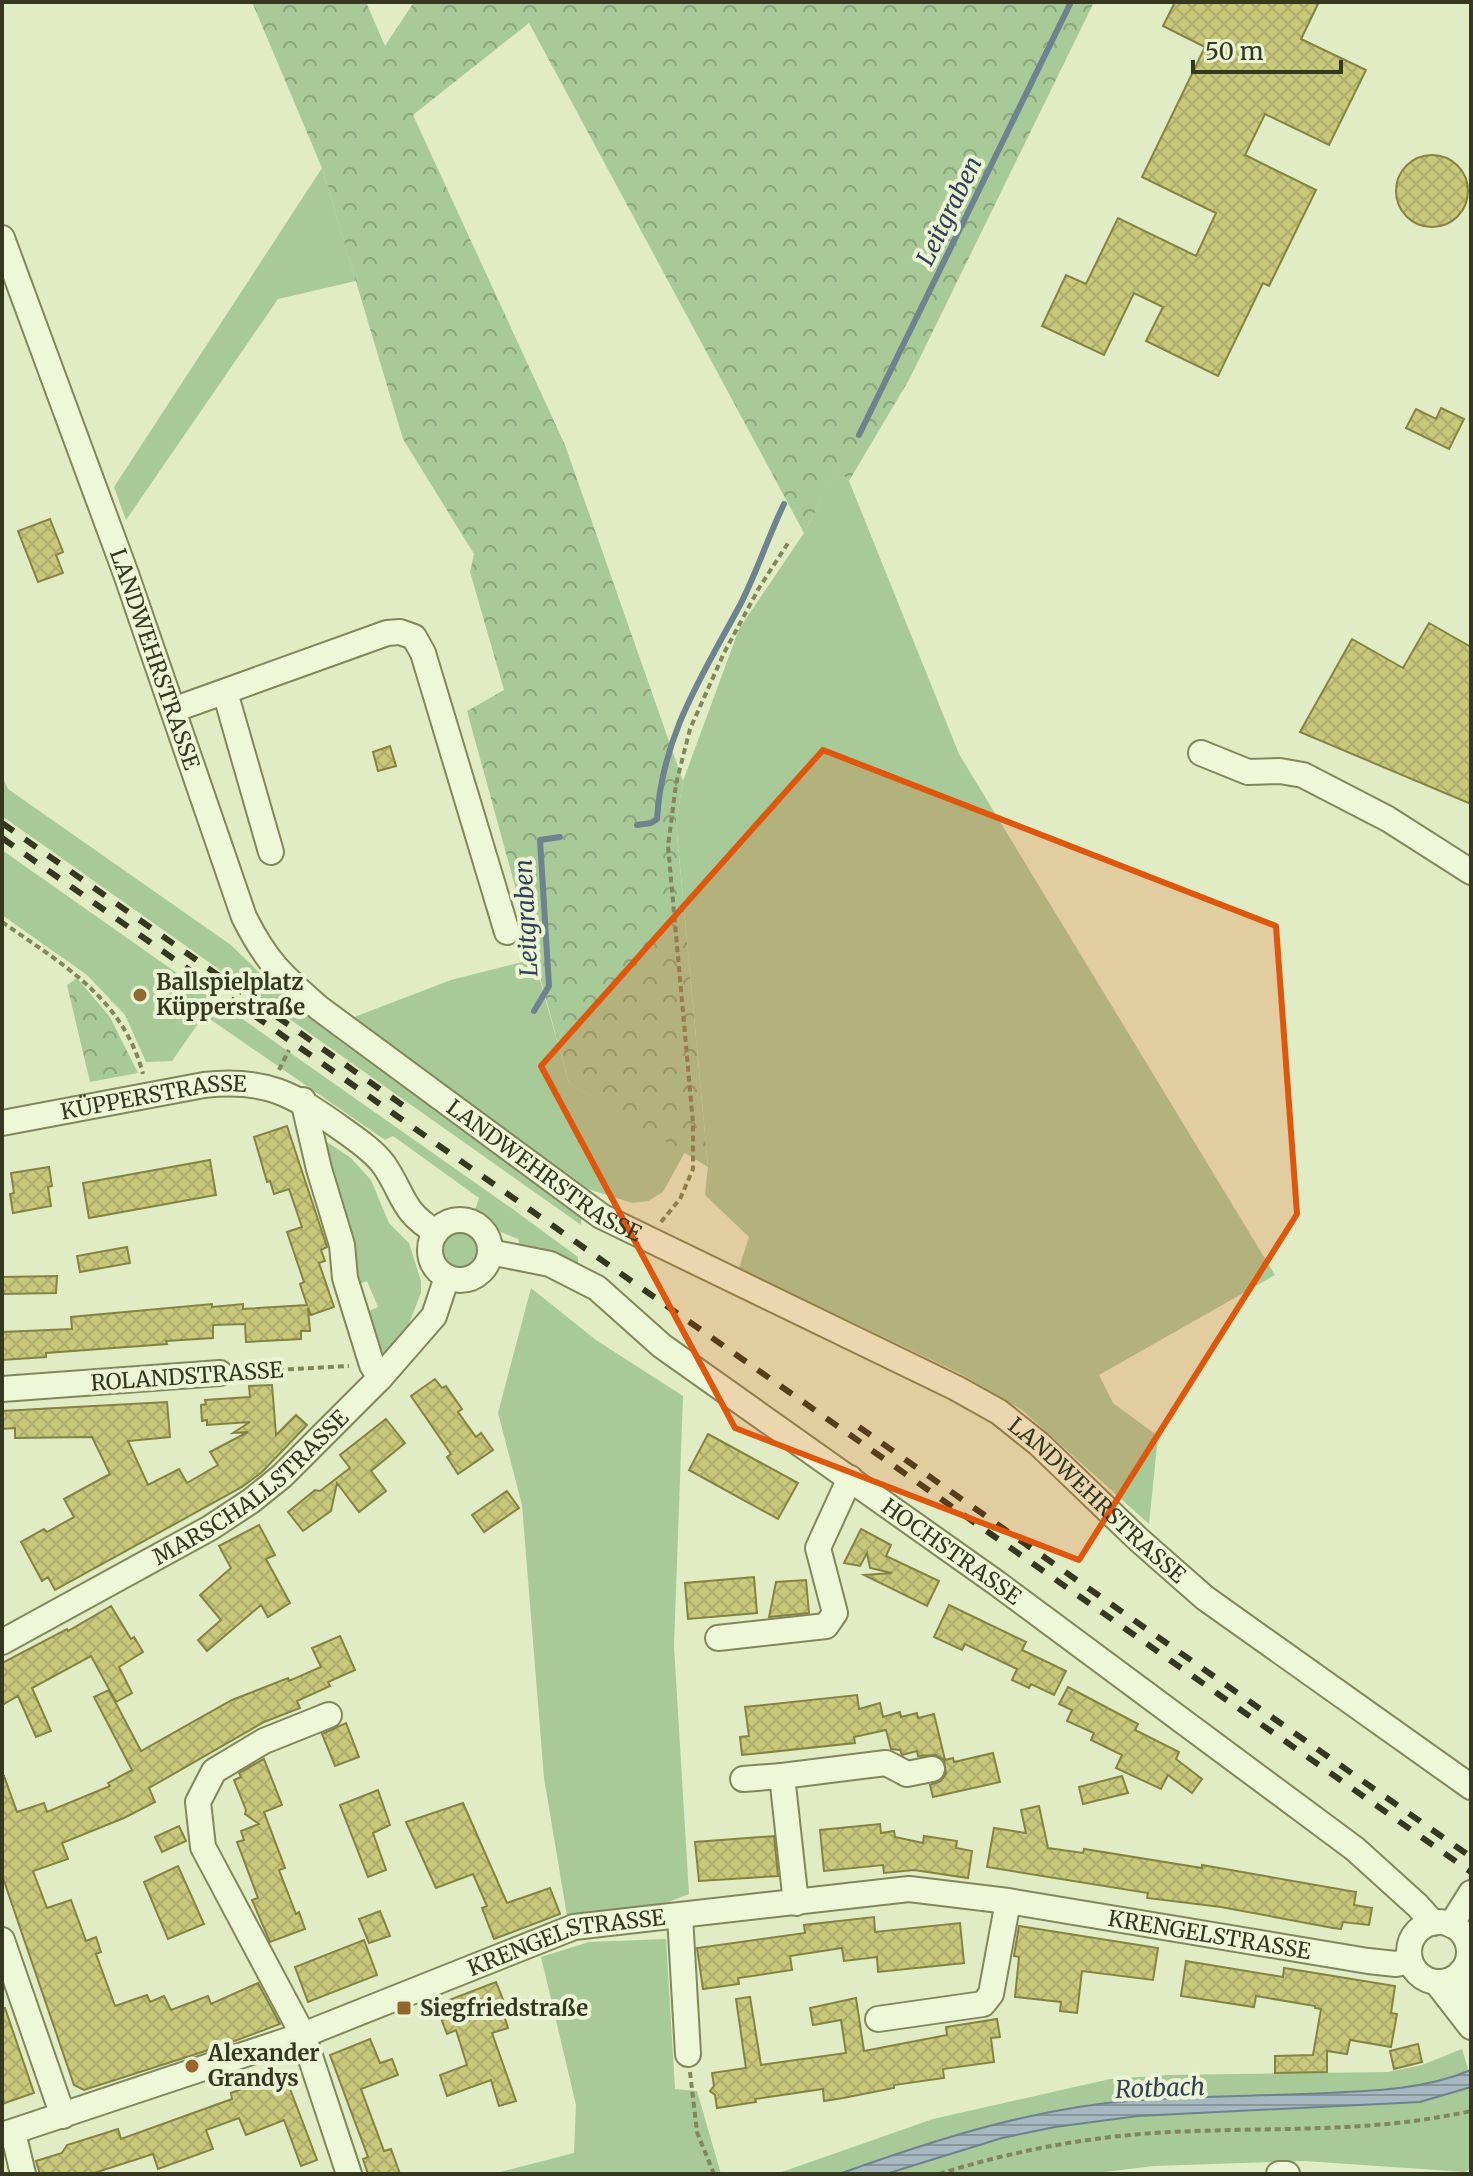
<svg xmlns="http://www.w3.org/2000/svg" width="1473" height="2176" font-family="Merriweather,serif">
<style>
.green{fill:#a8ca99}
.forest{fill:url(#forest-crowns)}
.water{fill:url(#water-rules);stroke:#6d838e;stroke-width:2}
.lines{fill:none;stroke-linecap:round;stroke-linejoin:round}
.stream{stroke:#6d838e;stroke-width:6}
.building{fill:url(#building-cross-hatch);stroke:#858342;stroke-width:2}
.minor-casing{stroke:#82865b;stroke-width:28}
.path{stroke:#82865b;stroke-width:4;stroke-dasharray:6 4;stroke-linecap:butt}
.minor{stroke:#eef7d7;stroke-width:24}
.rail{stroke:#36371f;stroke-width:6;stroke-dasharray:14 14;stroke-linecap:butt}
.marked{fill:#df570d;fill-opacity:0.2;stroke:#df570d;stroke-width:6;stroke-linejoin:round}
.poi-dot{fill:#93682e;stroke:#ebf4d4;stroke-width:3}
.labels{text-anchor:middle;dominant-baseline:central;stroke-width:8;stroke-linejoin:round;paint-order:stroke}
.street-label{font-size:22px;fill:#36371f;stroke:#ebf4d4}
.poi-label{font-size:22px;font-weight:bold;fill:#36371f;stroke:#ebf4d4;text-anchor:start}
.water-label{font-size:24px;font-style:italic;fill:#2f4256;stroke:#ebf4d4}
</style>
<defs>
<pattern id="forest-crowns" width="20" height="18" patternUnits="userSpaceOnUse" patternTransform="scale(2)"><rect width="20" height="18" fill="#a8ca99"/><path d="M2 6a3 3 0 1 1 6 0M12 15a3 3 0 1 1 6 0" fill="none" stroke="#8aa57c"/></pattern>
<pattern id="water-rules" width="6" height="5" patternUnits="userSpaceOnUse" patternTransform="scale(2)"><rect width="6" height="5" fill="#a6b8c0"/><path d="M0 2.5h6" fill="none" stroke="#88969b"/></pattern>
<pattern id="building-cross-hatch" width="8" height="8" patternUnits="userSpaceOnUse" patternTransform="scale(2)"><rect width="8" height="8" fill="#c9c97c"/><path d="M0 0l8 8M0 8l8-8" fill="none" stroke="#adad6b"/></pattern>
</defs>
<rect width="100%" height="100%" fill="#e1ecc5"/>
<path class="green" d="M 322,168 L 356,281 L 278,299 L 126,520 L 114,487 Z
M 838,467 L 849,481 L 959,754 L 1275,1275 L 1099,1375 L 1113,1403 L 1158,1436 L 1149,1524 L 1022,1410 L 963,1375 L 739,1268 L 749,1237 L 705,1195 L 708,1166 L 676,823 L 683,781 L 739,629 L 804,533 Z
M 2,776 L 8,789 L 231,945 L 269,982 L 582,1212 L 581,1225 L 2,816 Z
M 2,850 L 514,1210 L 578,1257 L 578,1265 L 520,1246 L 518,1239 L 501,1232 L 475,1210 L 479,1198 L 393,1136 L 385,1140 L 204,1015 L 172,1061 L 146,1062 L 125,1015 L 87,975 L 2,915 Z
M 534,959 L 569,1083 L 685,1152 L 663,1192 L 648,1201 L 632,1203 L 566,1182 L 349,1019 L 451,980 Z
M 322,1139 L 350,1157 L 371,1180 L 389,1223 L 409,1243 L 421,1281 L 421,1293 L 406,1331 L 381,1356 L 362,1314 L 378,1307 L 367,1281 L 353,1286 Z
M437 1251a22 22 0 1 1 44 0a22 22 0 1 1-44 0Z
M 531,1288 L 596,1340 L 683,1396 L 674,1646 L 689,1894 L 651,1909 L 567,1916 L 544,1778 L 522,1505 L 498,1413 Z
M 666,1939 L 675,2089 L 697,2091 L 721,2174 L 493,2174 L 574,2153 L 576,2105 L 541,1957 L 589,1942 Z
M 1462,2049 L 1471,2079 L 1471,2168 L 1465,2172 L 1304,2161 L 1154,2166 L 1088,2174 L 776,2174 L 933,2119 L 1110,2079 L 1167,2075 L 1388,2072 L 1422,2065 Z"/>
<path class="forest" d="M 252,2 L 366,2 L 385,46 L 414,2 L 1094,2 L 910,378 L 849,481 L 838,468 L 804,533 L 529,23 L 413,115 L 565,445 L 683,781 L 676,823 L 708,1167 L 569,1083 L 467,711 L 504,690 L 470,572 L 474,554 L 403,439 L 322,168 Z
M 77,978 L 110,1017 L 138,1073 L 90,1082 L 67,985 Z"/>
<path class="water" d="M 1471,2070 L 1471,2087 L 1420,2102 L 1138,2116 L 1055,2127 L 1002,2138 L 886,2174 L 839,2174 C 937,2139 1036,2107 1140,2100 C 1202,2096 1265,2096 1328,2093 C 1376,2091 1426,2089 1471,2070 Z"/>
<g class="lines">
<path class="stream" d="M 859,435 L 1071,2
M 637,825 L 651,823 L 657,819 C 662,736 702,676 740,605 C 757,572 768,537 784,504
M 534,1011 L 549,986 L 540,840 L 560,837"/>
</g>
<path class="building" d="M 1175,2 L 1319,2 L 1301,39 L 1366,70 L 1329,145 L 1265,114 L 1245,155 L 1316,190 L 1269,286 L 1263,283 L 1218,376 L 1146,341 L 1163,307 L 1134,293 L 1104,355 L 1042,326 L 1066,275 L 1086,284 L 1118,218 L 1196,256 L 1216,213 L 1142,177 L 1205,47 L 1163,26 Z
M1396 191a36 36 0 1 1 72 0a36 36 0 1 1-72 0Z
M 1441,408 L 1464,419 L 1449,449 L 1406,428 L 1416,409 L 1436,419 Z
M 50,519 L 63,552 L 56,555 L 63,573 L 38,582 L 18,531 Z
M 1429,623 L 1471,647 L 1471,804 L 1300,732 L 1352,639 L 1403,668 Z
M 390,746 L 396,766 L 378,771 L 373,752 Z
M 287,1126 L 327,1247 L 321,1250 L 325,1261 L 319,1263 L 334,1307 L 311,1315 L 308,1308 L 310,1331 L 301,1331 L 301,1339 L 246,1342 L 245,1324 L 213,1325 L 213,1338 L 166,1341 L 167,1344 L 46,1353 L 46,1357 L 2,1360 L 2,1332 L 72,1329 L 71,1317 L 212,1304 L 212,1307 L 243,1304 L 243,1309 L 307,1305 L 300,1284 L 304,1282 L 287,1232 L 302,1227 L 289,1189 L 274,1194 L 270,1181 L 267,1182 L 254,1137 Z
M 210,1160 L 216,1195 L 89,1218 L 83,1183 Z
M 49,1167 L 52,1186 L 48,1187 L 51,1206 L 13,1213 L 10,1194 L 14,1193 L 11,1173 Z
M 127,1247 L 130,1263 L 80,1272 L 77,1256 Z
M 57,1276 L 56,1293 L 2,1294 L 2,1277 Z
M 435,1379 L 442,1388 L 446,1386 L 462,1409 L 458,1412 L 476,1437 L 481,1433 L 493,1450 L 458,1474 L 447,1457 L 451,1454 L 411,1396 Z
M 272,1385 L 276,1435 L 296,1415 L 307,1425 L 262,1472 L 242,1487 L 55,1590 L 48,1577 L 42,1581 L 21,1542 L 44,1529 L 47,1532 L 74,1517 L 64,1499 L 110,1474 L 92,1437 L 15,1438 L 15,1428 L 2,1429 L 2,1411 L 167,1402 L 170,1437 L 128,1441 L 148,1485 L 179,1469 L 187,1483 L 218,1465 L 210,1452 L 248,1432 L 233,1433 L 250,1422 L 207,1425 L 207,1420 L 202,1421 L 201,1405 L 206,1404 L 205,1400 L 250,1397 L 249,1386 Z
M 386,1419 L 405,1443 L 371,1471 L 386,1491 L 359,1512 L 337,1483 L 331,1511 L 303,1531 L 288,1512 L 315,1490 L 320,1491 L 350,1468 L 340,1455 Z
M 708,1434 L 798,1483 L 778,1519 L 689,1470 Z
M 507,1491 L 519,1508 L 484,1532 L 472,1515 Z
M 259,1525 L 275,1555 L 266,1559 L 290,1603 L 268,1617 L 261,1605 L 207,1651 L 198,1640 L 221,1620 L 200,1595 L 231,1568 L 219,1546 Z
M 861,1529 L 891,1545 L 886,1556 L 939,1581 L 927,1606 L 864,1575 L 892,1573 L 870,1568 L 867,1553 L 860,1566 L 844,1563 Z
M 754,1577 L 757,1613 L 688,1619 L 685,1583 Z
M 806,1580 L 809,1613 L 769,1617 L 776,1582 Z
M 949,1605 L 1026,1642 L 1022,1650 L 1066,1671 L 1054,1695 L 1031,1684 L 1029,1688 L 1012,1680 L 1017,1669 L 965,1644 L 962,1650 L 934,1637 Z
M 111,1606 L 131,1639 L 134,1637 L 143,1652 L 119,1667 L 132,1693 L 116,1702 L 91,1656 L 32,1688 L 51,1731 L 36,1737 L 18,1696 L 2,1705 L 2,1663 L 67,1629 L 68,1631 Z
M 340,1636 L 355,1670 L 328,1682 L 330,1686 L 297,1701 L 300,1708 L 264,1722 L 149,1788 L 155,1802 L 124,1818 L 62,1843 L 68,1859 L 33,1871 L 47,1908 L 71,1900 L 86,1941 L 96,1937 L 101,1952 L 96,1954 L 115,2006 L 147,1995 L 150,2002 L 164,1996 L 171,2010 L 208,1996 L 211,2004 L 258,1983 L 280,2024 L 221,2046 L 84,2090 L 74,2085 L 2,1875 L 2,1776 L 4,1776 L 17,1812 L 44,1803 L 47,1812 L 110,1786 L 108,1783 L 132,1770 L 94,1697 L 109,1690 L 141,1751 L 232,1700 L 288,1678 L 289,1681 L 321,1667 L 312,1648 Z
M 1068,1687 L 1138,1724 L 1135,1730 L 1179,1752 L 1176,1759 L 1202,1779 L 1192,1793 L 1168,1775 L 1161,1789 L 1116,1768 L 1122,1755 L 1091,1740 L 1094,1733 L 1067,1721 L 1072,1710 L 1059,1704 Z
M 857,1695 L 859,1709 L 880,1703 L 883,1717 L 900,1712 L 901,1717 L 917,1713 L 918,1718 L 934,1714 L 945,1760 L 953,1758 L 954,1762 L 993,1753 L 1000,1782 L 933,1797 L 930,1785 L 941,1781 L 946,1774 L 944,1760 L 936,1755 L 918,1756 L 917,1751 L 902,1755 L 900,1750 L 891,1749 L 886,1730 L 854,1737 L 855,1743 L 742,1755 L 740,1737 L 749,1736 L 745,1707 Z
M 346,1723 L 359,1757 L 335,1766 L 322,1734 Z
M 264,1759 L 282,1805 L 264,1812 L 285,1868 L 279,1870 L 296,1914 L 299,1912 L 305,1929 L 270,1942 L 252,1900 L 258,1898 L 237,1842 L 244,1840 L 241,1831 L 259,1824 L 245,1814 L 246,1810 L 234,1780 L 241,1777 L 239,1773 Z
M 1122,1776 L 1128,1793 L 1083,1804 L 1079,1787 Z
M 378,1790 L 390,1825 L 373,1833 L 386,1870 L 368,1877 L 340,1805 Z
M 463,1803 L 507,1903 L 550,1888 L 560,1914 L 494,1939 L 482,1908 L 487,1906 L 473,1874 L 436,1888 L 406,1822 Z
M 1039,1806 L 1048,1848 L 1083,1853 L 1084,1849 L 1202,1868 L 1202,1865 L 1356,1892 L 1354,1905 L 1372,1908 L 1369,1925 L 1343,1922 L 1341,1929 L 1333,1928 L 1221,1907 L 1147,1898 L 1148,1893 L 987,1867 L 994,1828 L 1026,1833 L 1021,1810 Z
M 880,1824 L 881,1833 L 894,1831 L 895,1837 L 923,1843 L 924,1836 L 957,1841 L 956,1848 L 972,1851 L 968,1878 L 914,1870 L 884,1873 L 883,1865 L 824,1871 L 820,1830 Z
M 179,1826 L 186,1841 L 162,1852 L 155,1837 Z
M 774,1836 L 778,1876 L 699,1881 L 695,1842 Z
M 178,1866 L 204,1924 L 168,1939 L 144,1882 Z
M 380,1911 L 390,1936 L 369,1943 L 359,1919 Z
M 874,1917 L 875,1932 L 960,1923 L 964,1963 L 878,1972 L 877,1957 L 844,1961 L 842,1948 L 790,1956 L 792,1970 L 738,1978 L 739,1984 L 703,1989 L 697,1948 L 805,1933 L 804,1925 Z
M 1019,1926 L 1158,1948 L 1153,1980 L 1082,1971 L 1077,2013 L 1060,2011 L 1061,2002 L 1015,1997 L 1019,1957 L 1014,1956 Z
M 364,1940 L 377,1975 L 308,2002 L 295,1967 Z
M 1186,1961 L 1283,1977 L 1284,1968 L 1395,1986 L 1391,2013 L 1397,2014 L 1391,2047 L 1350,2040 L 1347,2054 L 1327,2051 L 1327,2072 L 1275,2073 L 1275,2056 L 1313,2055 L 1321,2009 L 1315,2008 L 1315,2006 L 1256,1996 L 1254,2007 L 1181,1996 Z
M 496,1982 L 506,2007 L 502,2009 L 508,2028 L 492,2033 L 516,2101 L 499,2106 L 491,2080 L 447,2096 L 440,2075 L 467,2065 L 456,2030 L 447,2034 L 436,2005 Z
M 750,1997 L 761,2065 L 846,2053 L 841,2020 L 813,2025 L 810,2008 L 856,1998 L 864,2051 L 947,2035 L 946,2027 L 997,2019 L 1000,2037 L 991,2038 L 994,2062 L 943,2069 L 944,2078 L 894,2085 L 894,2088 L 843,2098 L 824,2101 L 823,2089 L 755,2099 L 756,2102 L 717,2108 L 715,2095 L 710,2091 L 714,2086 L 712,2073 L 746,2068 L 736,1999 Z
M 5,2008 L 34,2093 L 2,2104 L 2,2009 Z
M 370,2039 L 380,2063 L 392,2059 L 398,2075 L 361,2089 L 384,2151 L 391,2149 L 400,2174 L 368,2174 L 363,2159 L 368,2157 L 330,2055 Z
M 1418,2044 L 1422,2062 L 1394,2069 L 1390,2051 Z
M 284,2073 L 317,2160 L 301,2166 L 284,2120 L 246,2135 L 239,2118 L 206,2130 L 213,2149 L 158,2169 L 153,2154 L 91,2174 L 40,2174 L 36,2161 L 62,2153 L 67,2145 L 118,2129 L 121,2139 L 232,2099 L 231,2093 Z"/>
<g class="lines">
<defs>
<g id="minor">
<path id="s1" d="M 2,238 L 126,574 L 244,917 C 266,961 281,975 319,1008 L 601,1216 L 956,1388 L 999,1412 L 1039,1444 L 1139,1540 L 1205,1598 L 1471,1787"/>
<path d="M 225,692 L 271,852"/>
<path d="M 173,710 L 387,633 L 400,632 L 414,637 L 423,653 L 507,932"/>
<path d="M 1201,753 L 1248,772 L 1280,771 L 1303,775 L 1388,819 L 1471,872"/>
<path d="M 303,1100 L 319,1169 L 342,1245 L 345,1278 L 372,1365 L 380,1378"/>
<path id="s2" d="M 2,1123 L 204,1085 C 266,1078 293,1094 342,1129 C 356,1139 374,1151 384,1165 C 405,1196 401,1211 436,1232"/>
<circle cx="460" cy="1250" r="30"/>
<path id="s3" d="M 490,1252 L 550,1264 L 597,1288 L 662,1346 L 998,1584 L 1355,1849 L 1418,1906 L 1433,1923"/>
<path d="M 2,1389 L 220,1373"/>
<path d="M 718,1638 L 826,1626 L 835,1613 L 818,1548 L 850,1478"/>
<path id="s4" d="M 2,1642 L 210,1528 L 251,1501 L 282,1476 L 380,1378 L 434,1316 L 447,1277"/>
<path d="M 329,1715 L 264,1741 L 214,1771 L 198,1802 L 203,1847 L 303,2035 L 349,2174"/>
<path d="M 743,1779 L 782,1776"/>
<path d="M 796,1903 L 782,1776 L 886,1763 L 907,1774 L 932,1769"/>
<path d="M 680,1916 L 688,2054"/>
<circle cx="1439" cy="1952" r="30"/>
<path d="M 1451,1925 L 1471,1893"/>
<path d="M 2,1940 L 63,2116"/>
<path d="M 1461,1972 L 1471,2000"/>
<path d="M 1436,1982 L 1471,2027"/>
<path d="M 878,2019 L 983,2004 L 991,1994 L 1008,1901"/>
<path d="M 13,2132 L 23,2174"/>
<path id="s5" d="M 2,2135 L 303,2035 L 574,1927 L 909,1889 L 1008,1901 L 1368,1961 L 1396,1964 L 1410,1961"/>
<path d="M 1279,2174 L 1287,2174"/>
</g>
</defs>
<use href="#minor" class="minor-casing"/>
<path class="path" d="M 2,922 C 62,964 123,998 143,1074
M 279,1070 L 289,1050
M 661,1222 L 680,1199 L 693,1169 L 693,1123 L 668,846 L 676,784 L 690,729 L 724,653 L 759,588 L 790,540
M 238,1372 L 349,1366
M 690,2072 L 697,2132 L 714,2174
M 939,2174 C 1009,2152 1081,2138 1154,2133 C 1264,2126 1362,2135 1471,2111"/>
<use href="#minor" class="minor"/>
<path class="rail" d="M 2,823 L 411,1111
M 2,838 L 1471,1872
M 859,1427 L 1471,1857"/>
</g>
<path class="marked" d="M 823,750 L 1276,926 L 1297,1214 L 1079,1560 L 735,1428 L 541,1066 Z"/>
<g class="poi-dot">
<circle cx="140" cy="995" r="8"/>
<rect x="396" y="2000" width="16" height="16" rx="4"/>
<circle cx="192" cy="2066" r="8"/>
</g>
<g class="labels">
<g class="street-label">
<text stroke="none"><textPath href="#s1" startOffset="448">LANDWEHRSTRASSE</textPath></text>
<text stroke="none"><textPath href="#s2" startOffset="154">KÜPPERSTRASSE</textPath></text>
<text stroke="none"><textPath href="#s1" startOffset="1118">LANDWEHRSTRASSE</textPath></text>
<text transform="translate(187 1376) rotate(-4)">ROLANDSTRASSE</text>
<text stroke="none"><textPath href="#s4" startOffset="294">MARSCHALLSTRASSE</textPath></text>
<text stroke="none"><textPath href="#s1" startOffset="1766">LANDWEHRSTRASSE</textPath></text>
<text stroke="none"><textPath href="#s3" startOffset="556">HOCHSTRASSE</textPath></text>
<text stroke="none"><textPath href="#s5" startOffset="1250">KRENGELSTRASSE</textPath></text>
<text stroke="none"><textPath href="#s5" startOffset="598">KRENGELSTRASSE</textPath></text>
</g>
<g class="poi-label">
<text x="156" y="982">Ballspielplatz<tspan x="156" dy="25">Küpperstraße</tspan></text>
<text x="420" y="2008">Siegfriedstraße</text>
<text x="208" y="2053">Alexander<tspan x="208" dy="25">Grandys</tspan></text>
</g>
<g class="water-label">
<text transform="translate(949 211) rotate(-64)">Leitgraben</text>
<text transform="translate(526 918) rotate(-93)">Leitgraben</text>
<text transform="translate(1160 2088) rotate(-2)">Rotbach</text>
</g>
</g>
<rect width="1473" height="2176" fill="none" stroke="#36371f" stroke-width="8"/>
<path d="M1193 60v12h148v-12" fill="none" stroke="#36371f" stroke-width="4"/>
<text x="1205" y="60" font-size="24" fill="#36371f" stroke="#ebf4d4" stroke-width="6" paint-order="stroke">50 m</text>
</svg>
